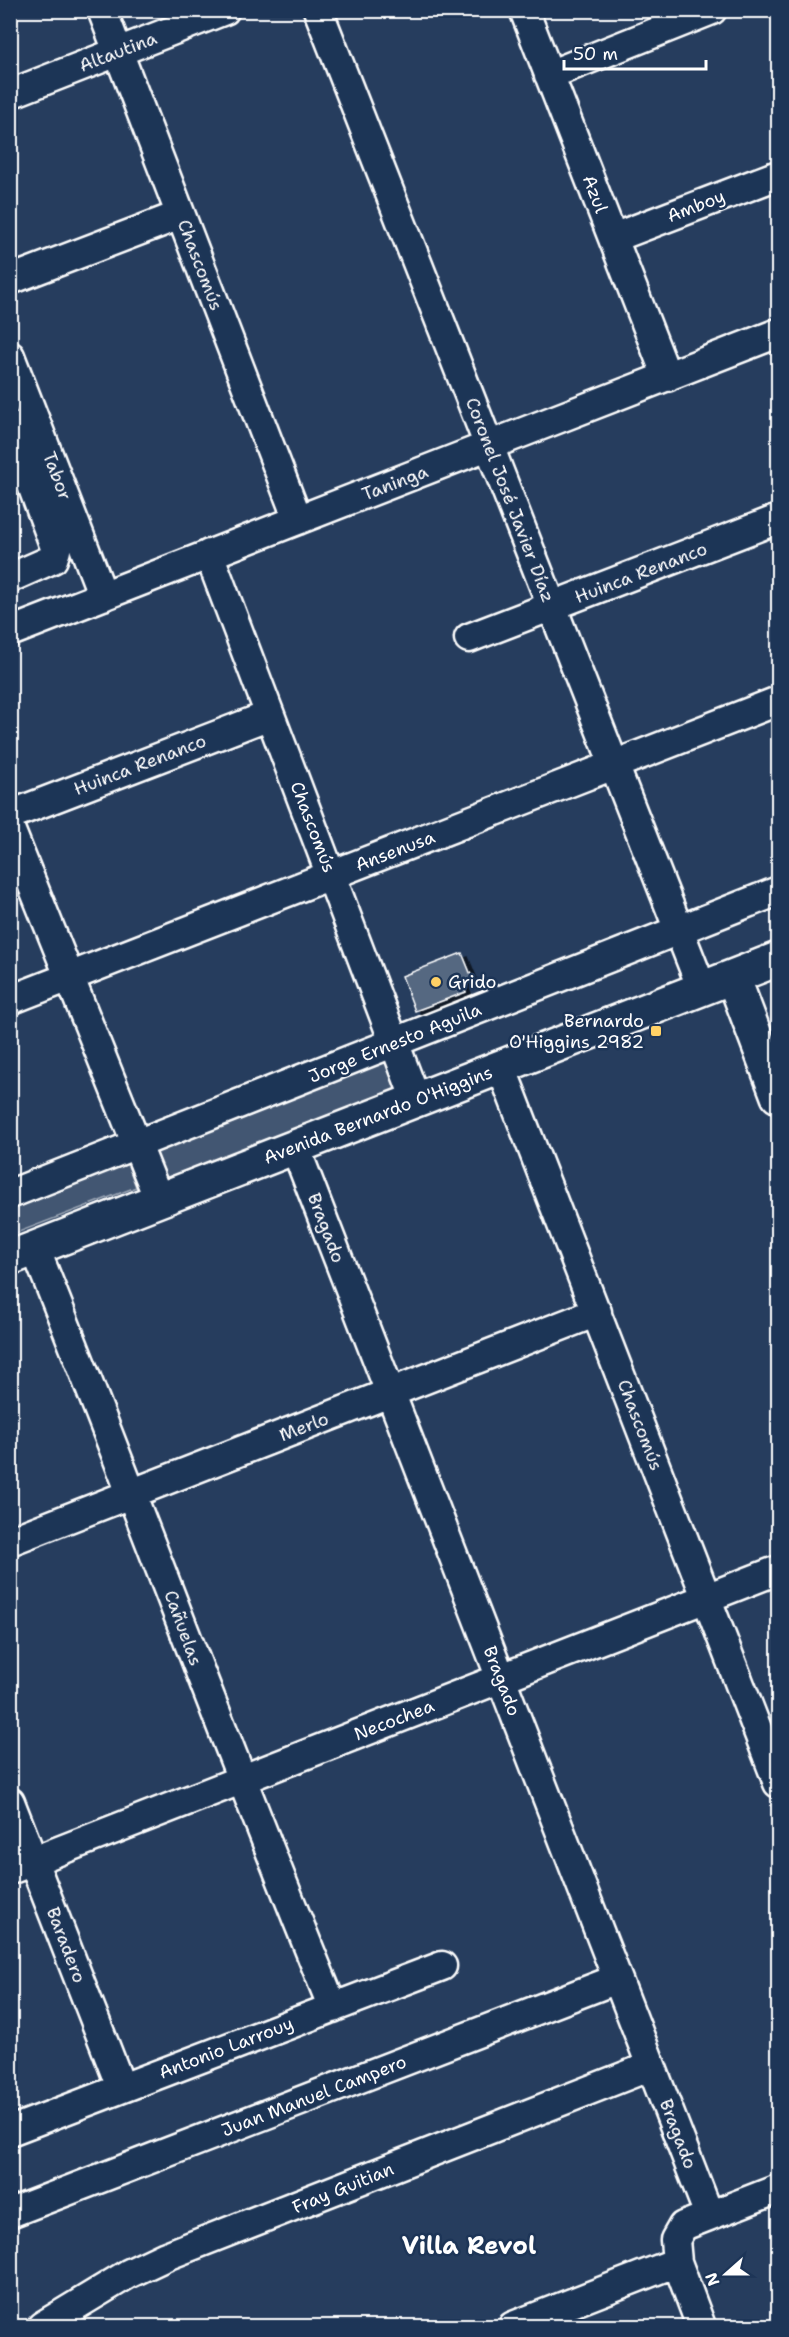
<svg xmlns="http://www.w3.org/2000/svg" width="789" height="2337" font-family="'Shantell Sans',sans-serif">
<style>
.green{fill:#425672;stroke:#a0aab8;stroke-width:1.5}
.building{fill:#556781;stroke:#fff;stroke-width:1.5;filter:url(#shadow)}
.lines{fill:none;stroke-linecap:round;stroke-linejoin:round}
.minor-casing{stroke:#fff;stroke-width:33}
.major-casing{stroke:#fff;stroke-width:38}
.minor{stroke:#1d3557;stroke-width:28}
.major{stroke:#1d3557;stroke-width:33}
.poi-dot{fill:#ffd166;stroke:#1d3557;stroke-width:2}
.labels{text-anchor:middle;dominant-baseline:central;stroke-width:5;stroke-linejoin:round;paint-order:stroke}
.street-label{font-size:18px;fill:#fff;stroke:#1d3557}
.poi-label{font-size:18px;fill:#fff;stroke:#1d3557;text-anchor:start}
.district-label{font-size:24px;font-weight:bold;fill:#fff;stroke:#1d3557}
</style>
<defs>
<filter id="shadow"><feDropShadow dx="6" dy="4" stdDeviation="0" flood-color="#0009"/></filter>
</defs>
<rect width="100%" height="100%" fill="#263d5e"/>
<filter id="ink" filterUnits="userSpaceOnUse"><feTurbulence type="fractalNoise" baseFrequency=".0167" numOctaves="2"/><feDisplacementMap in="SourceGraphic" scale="12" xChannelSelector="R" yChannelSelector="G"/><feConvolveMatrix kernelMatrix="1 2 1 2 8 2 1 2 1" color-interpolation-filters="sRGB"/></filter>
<g filter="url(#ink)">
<path class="green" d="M 392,1052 L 408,1093 L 160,1186 L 144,1149 Z
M 124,1155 L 136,1187 L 11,1235 L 11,1198 Z"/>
<path class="building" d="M 462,953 L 473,980 L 463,984 L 466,992 L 415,1011 L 402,976 Z"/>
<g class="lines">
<defs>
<path id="minor" d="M 102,10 L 298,520
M 318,10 L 702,989
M 524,10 L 667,377
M 549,75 L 712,10
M 10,94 L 225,10
M 613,238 L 778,175
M 10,280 L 180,215
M 10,356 L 103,596
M 10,426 L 56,550 L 53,559 L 10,578
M 209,554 L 416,1100
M 10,632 L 778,333
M 469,638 L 778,519
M 10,815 L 270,715
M 10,829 L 159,1200
M 10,1000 L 778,701
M 501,1067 L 778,1783
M 295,1147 L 709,2215
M 10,1194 L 778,891
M 35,1248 C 136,1501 230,1756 333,2008
M 10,1541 L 597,1312
M 10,1802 L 121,2087
M 10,1870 L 778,1570
M 10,2131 L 442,1966
M 10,2213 L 617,1979
M 42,2326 L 128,2274 L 166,2256 L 651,2066
M 513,2326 L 677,2262
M 701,2326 L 677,2262 L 675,2240 L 683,2226 L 778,2189"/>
<path id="major" d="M 733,977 L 778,1096
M 10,1258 L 778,959"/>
</defs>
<use href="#minor" class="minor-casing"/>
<use href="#major" class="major-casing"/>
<use href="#minor" class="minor"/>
<use href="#major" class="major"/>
</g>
</g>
<g class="poi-dot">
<circle cx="436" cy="982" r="6"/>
<rect x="650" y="1025" width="12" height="12" rx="3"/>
</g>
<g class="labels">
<g class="street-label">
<text transform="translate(118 52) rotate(-21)">Altautina</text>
<text transform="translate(595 194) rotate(69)">Azul</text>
<text transform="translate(696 206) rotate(-21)">Amboy</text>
<text transform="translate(200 265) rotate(69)">Chascomús</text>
<text transform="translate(57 476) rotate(69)">Tabor</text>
<text transform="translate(395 483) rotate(-21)">Taninga</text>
<text transform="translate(510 500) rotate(69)">Coronel José Javier Díaz</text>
<text transform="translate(641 573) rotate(-21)">Huinca Renanco</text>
<text transform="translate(140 765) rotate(-21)">Huinca Renanco</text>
<text transform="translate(313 827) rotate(69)">Chascomús</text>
<text transform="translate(395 851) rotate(-21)">Ansenusa</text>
<text transform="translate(395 1043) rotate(-22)">Jorge Ernesto Aguila</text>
<text transform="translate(378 1115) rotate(-21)">Avenida Bernardo O'Higgins</text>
<text transform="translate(326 1228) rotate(69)">Bragado</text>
<text transform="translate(640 1425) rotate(69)">Chascomús</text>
<text transform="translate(304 1427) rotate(-21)">Merlo</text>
<text transform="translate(183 1628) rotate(70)">Cañuelas</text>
<text transform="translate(502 1681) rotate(69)">Bragado</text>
<text transform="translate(394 1720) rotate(-21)">Necochea</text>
<text transform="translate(66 1945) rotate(69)">Baradero</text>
<text transform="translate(226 2048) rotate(-21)">Antonio Larrouy</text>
<text transform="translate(314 2096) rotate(-21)">Juan Manuel Campero</text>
<text transform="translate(678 2134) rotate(69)">Bragado</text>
<text transform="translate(343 2188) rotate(-22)">Fray Guitian</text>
</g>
<g class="poi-label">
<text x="448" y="982">Grido</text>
<text x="644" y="1021" text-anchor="end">Bernardo<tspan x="644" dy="21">O'Higgins 2982</tspan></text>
</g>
<g class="district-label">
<text x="469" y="2246">Villa Revol</text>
</g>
</g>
<rect width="789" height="2337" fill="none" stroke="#1d3557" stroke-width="36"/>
<rect x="18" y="18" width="753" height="2301" fill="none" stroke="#fff" stroke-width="2" filter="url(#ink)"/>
<g transform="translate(726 2274) rotate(249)" stroke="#1d3557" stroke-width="4.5" paint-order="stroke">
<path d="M0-4.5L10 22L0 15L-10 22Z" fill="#ffffff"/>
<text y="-9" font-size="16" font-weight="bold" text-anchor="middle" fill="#ffffff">N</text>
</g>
<path d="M564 60v9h142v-9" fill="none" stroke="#ffffff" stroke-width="3"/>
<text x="573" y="60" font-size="18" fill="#ffffff" stroke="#1d3557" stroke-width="4.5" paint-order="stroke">50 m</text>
</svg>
